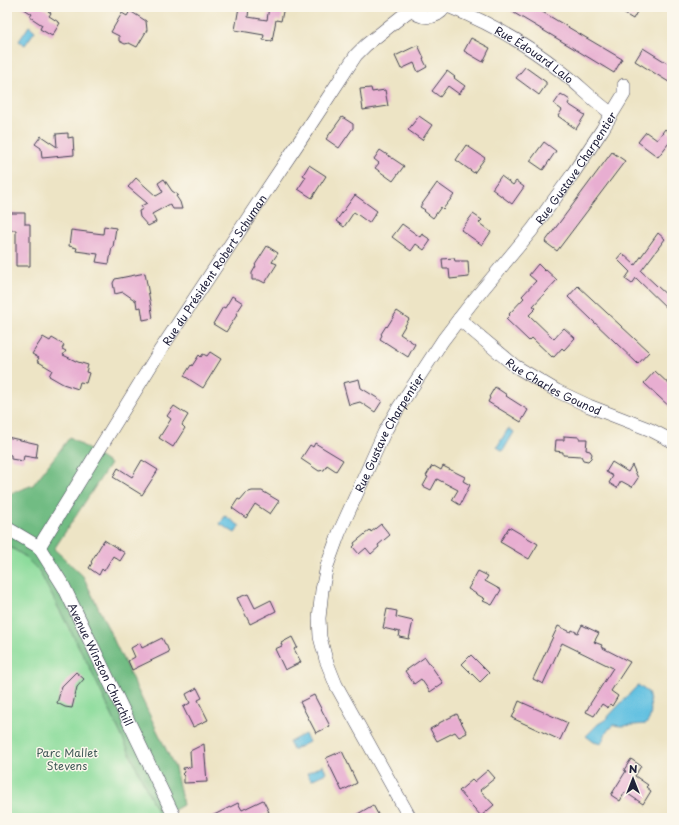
<svg xmlns="http://www.w3.org/2000/svg" width="679" height="825" font-family="'Playpen Sans',sans-serif">
<style>
.green{fill:#8cdc9b;stroke:#577f6b}
.forest{fill:#71bc83;stroke:#4a6f5f}
.water{fill:#63c1e1;stroke:#42728e}
.building{fill:#e8aed1}
.lines{fill:none;stroke-linecap:round;stroke-linejoin:round}
.minor-casing{stroke:#403f50;stroke-width:14}
.minor{stroke:#fff;stroke-width:13}
.labels{text-anchor:middle;dominant-baseline:central;stroke-width:3;stroke-linejoin:round;paint-order:stroke}
.street-label{font-size:11px;fill:#22223b;stroke:#fbf7ec}
.park-label{font-size:11px;fill:#425a58;stroke:#fbf7ec}
</style>
<rect width="100%" height="100%" fill="#fbf7ec"/>
<filter id="ink" filterUnits="userSpaceOnUse"><feTurbulence type="fractalNoise" baseFrequency=".025" numOctaves="2"/><feDisplacementMap in="SourceGraphic" scale="8" xChannelSelector="R" yChannelSelector="G"/><feConvolveMatrix kernelMatrix="1 2 1 2 8 2 1 2 1" color-interpolation-filters="sRGB"/></filter>
<filter id="wash" filterUnits="userSpaceOnUse"><feTurbulence type="fractalNoise" baseFrequency=".012" numOctaves="4" result="noise"/><feDisplacementMap in="SourceGraphic" scale="16" xChannelSelector="R" yChannelSelector="G"/><feGaussianBlur stdDeviation="0.9" result="paint"/><feColorMatrix in="noise" values="0 0 0 0 0 0 0 0 0 0 0 0 0 0 0 0 0 1.4 0 .05"/><feComposite in="paint" operator="in"/></filter>
<g filter="url(#wash)">
<rect width="100%" height="100%" fill="#ede4c5"/>
<path class="green" d="M 7,545 L 23,555 L 39,571 L 89,666 L 160,818 L 7,818 Z"/>
<path class="forest" d="M 70,437 L 110,464 L 54,549 L 83,576 L 175,768 L 183,805 L 160,818 L 89,666 L 39,571 L 23,555 L 7,545 L 7,495 L 33,485 Z"/>
<path class="water" d="M 29,26 L 35,31 L 25,45 L 19,41 Z
M 508,429 L 514,432 L 503,451 L 497,447 Z
M 225,516 L 240,526 L 235,533 L 220,524 Z
M 638,685 L 646,691 L 648,692 C 650,701 654,716 646,724 L 621,726 L 613,725 C 606,730 604,738 601,744 L 594,742 L 586,736 L 598,724 L 605,720 Z
M 305,734 L 309,742 L 293,750 L 289,742 Z
M 323,765 L 326,773 L 311,780 L 307,773 Z"/>
<g id="blocks">
<path class="building" d="M 21,7 L 42,7 L 51,13 L 49,16 L 60,23 L 52,36 L 40,29 L 42,25 L 30,17 L 32,14 Z
M 239,7 L 249,7 L 248,17 L 267,20 L 269,7 L 284,7 L 281,21 L 276,20 L 272,41 L 263,40 L 264,35 L 235,30 Z
M 504,7 L 534,7 L 622,59 L 614,73 L 573,48 Z
M 613,7 L 633,7 L 638,10 L 633,19 Z
M 130,11 L 146,21 L 147,30 L 137,47 L 129,43 L 125,44 L 119,41 L 119,36 L 111,32 L 122,13 L 127,16 Z
M 471,38 L 490,48 L 483,62 L 464,51 Z
M 418,45 L 424,58 L 423,59 L 427,67 L 418,72 L 414,63 L 401,69 L 395,56 Z
M 643,48 L 672,66 L 672,84 L 635,61 Z
M 525,67 L 546,82 L 546,85 L 539,95 L 516,78 Z
M 447,71 L 455,77 L 454,78 L 465,86 L 459,94 L 448,86 L 440,97 L 432,91 Z
M 371,88 L 372,92 L 385,90 L 388,106 L 363,110 L 360,89 Z
M 561,94 L 570,100 L 568,104 L 585,115 L 576,129 L 558,116 L 562,110 L 554,104 Z
M 419,116 L 432,125 L 422,140 L 408,130 Z
M 342,117 L 353,124 L 353,128 L 339,148 L 326,139 Z
M 665,129 L 672,135 L 672,139 L 658,157 L 638,142 L 646,132 L 657,140 Z
M 68,133 L 68,138 L 73,137 L 74,155 L 42,158 L 41,148 L 35,144 L 41,136 L 57,147 L 56,134 Z
M 544,142 L 556,151 L 543,170 L 530,161 Z
M 466,145 L 485,158 L 474,173 L 456,160 Z
M 380,150 L 404,166 L 393,181 L 375,168 L 379,163 L 374,159 Z
M 612,152 L 625,161 L 557,251 L 545,242 Z
M 309,165 L 326,176 L 312,198 L 298,189 L 306,177 L 303,175 Z
M 501,176 L 513,185 L 516,181 L 524,187 L 512,204 L 492,189 Z
M 136,178 L 156,196 L 163,192 L 158,183 L 164,179 L 172,191 L 178,195 L 176,196 L 180,202 L 182,209 L 173,209 L 170,204 L 152,214 L 156,222 L 148,226 L 140,217 L 139,211 L 143,209 L 141,206 L 147,203 L 128,187 Z
M 437,183 L 454,195 L 443,209 L 441,207 L 433,218 L 424,211 L 425,210 L 420,207 Z
M 355,195 L 377,211 L 369,223 L 354,212 L 344,227 L 336,221 Z
M 7,213 L 25,213 L 25,224 L 30,224 L 30,266 L 16,266 L 16,230 L 7,230 Z
M 473,214 L 482,220 L 479,223 L 491,232 L 482,245 L 461,230 Z
M 402,224 L 420,237 L 422,234 L 431,240 L 424,250 L 416,244 L 411,251 L 392,237 Z
M 104,226 L 116,228 L 113,247 L 112,247 L 109,264 L 96,262 L 98,254 L 76,251 L 77,248 L 69,246 L 71,230 L 103,234 Z
M 658,233 L 665,239 L 641,271 L 672,300 L 672,313 L 636,278 L 632,284 L 625,279 L 630,272 L 617,259 L 622,253 L 635,265 Z
M 267,246 L 278,253 L 272,262 L 277,264 L 265,283 L 259,280 L 252,280 L 252,273 L 256,266 L 255,265 Z
M 454,258 L 455,261 L 468,261 L 469,277 L 450,279 L 449,269 L 443,269 L 442,259 Z
M 538,264 L 545,271 L 546,270 L 557,280 L 533,306 L 536,308 L 529,315 L 554,339 L 564,328 L 575,338 L 564,350 L 562,348 L 554,357 L 552,356 L 552,357 L 532,338 L 529,341 L 506,319 L 510,315 L 509,314 L 524,298 L 522,296 L 536,281 L 529,275 Z
M 145,273 L 153,318 L 143,320 L 141,307 L 137,308 L 136,301 L 123,292 L 115,294 L 113,283 L 115,279 Z
M 578,286 L 649,352 L 638,364 L 568,297 Z
M 232,296 L 243,303 L 236,314 L 237,315 L 226,332 L 213,324 L 223,307 L 225,308 Z
M 397,311 L 409,319 L 400,334 L 415,344 L 408,357 L 380,339 L 382,335 L 381,334 L 386,326 L 387,327 Z
M 43,337 L 50,341 L 52,338 L 64,345 L 62,349 L 66,351 L 63,355 L 78,362 L 88,365 L 86,372 L 89,373 L 86,383 L 80,382 L 78,389 L 63,384 L 49,376 L 52,370 L 37,361 L 39,358 L 32,354 Z
M 210,352 L 221,359 L 203,388 L 184,376 L 191,365 L 192,366 L 199,355 L 201,357 L 203,354 L 207,356 Z
M 655,371 L 672,387 L 672,409 L 644,383 Z
M 359,379 L 361,388 L 382,401 L 375,412 L 360,402 L 349,405 L 343,383 Z
M 495,387 L 507,395 L 506,396 L 528,410 L 521,422 L 488,402 L 490,398 L 489,397 Z
M 174,406 L 188,415 L 182,425 L 185,428 L 173,447 L 159,438 L 171,419 L 167,416 Z
M 564,436 L 579,437 L 579,439 L 587,439 L 586,450 L 590,451 L 592,454 L 591,458 L 588,461 L 583,460 L 581,456 L 563,455 L 563,452 L 555,451 L 556,440 L 564,440 Z
M 7,437 L 38,444 L 36,458 L 24,456 L 23,461 L 11,459 L 11,455 L 7,454 Z
M 315,443 L 343,460 L 336,471 L 327,465 L 324,470 L 319,471 L 301,459 L 310,445 L 313,447 Z
M 142,460 L 158,470 L 142,495 L 113,477 L 118,468 L 132,477 Z
M 612,462 L 628,472 L 632,465 L 638,478 L 632,487 L 621,481 L 617,488 L 609,483 L 613,476 L 606,472 Z
M 432,466 L 433,467 L 434,466 L 441,470 L 443,466 L 465,477 L 463,481 L 470,485 L 460,505 L 452,500 L 458,490 L 437,479 L 431,490 L 423,486 L 428,477 L 426,476 Z
M 252,491 L 262,491 L 279,501 L 270,514 L 255,504 L 246,518 L 232,508 L 238,499 L 240,500 L 246,493 Z
M 381,524 L 390,535 L 378,545 L 379,547 L 371,554 L 366,548 L 359,554 L 353,547 L 355,545 L 354,543 L 370,530 L 371,532 Z
M 509,527 L 538,544 L 529,559 L 500,542 Z
M 104,540 L 125,553 L 120,561 L 113,556 L 104,571 L 102,569 L 99,575 L 89,568 L 92,563 L 91,562 Z
M 478,571 L 488,576 L 485,581 L 501,590 L 492,605 L 483,601 L 485,599 L 468,589 Z
M 248,594 L 255,608 L 271,600 L 276,611 L 250,624 L 237,598 Z
M 387,609 L 397,611 L 396,617 L 413,621 L 409,639 L 399,637 L 400,632 L 383,628 Z
M 582,625 L 599,633 L 594,642 L 602,645 L 601,647 L 630,662 L 611,691 L 618,696 L 612,706 L 610,704 L 608,708 L 602,704 L 594,716 L 586,712 L 590,704 L 613,668 L 562,643 L 543,684 L 533,679 L 558,626 L 571,632 L 572,630 L 578,633 Z
M 292,637 L 297,647 L 294,649 L 301,662 L 285,670 L 275,649 L 282,646 L 281,643 Z
M 162,638 L 165,644 L 166,644 L 169,652 L 132,670 L 128,661 L 135,657 L 131,648 L 140,643 L 142,648 Z
M 471,655 L 489,673 L 480,682 L 462,664 Z
M 425,657 L 443,683 L 430,692 L 421,679 L 414,684 L 405,671 Z
M 76,672 L 84,679 L 77,687 L 72,708 L 65,707 L 57,703 L 62,686 Z
M 197,688 L 202,698 L 198,700 L 208,720 L 193,727 L 183,707 L 190,703 L 186,694 Z
M 314,695 L 330,726 L 316,733 L 300,702 Z
M 519,701 L 568,723 L 560,740 L 512,718 Z
M 457,714 L 467,733 L 459,737 L 455,732 L 437,741 L 430,729 L 439,724 L 439,723 Z
M 204,744 L 207,782 L 184,783 L 184,776 L 182,774 L 184,772 L 183,768 L 191,767 L 190,751 Z
M 342,751 L 357,783 L 342,791 L 326,758 Z
M 631,759 L 641,766 L 635,776 L 648,785 L 646,787 L 651,791 L 643,804 L 625,792 L 620,801 L 611,795 L 626,771 L 624,770 Z
M 488,770 L 495,778 L 480,790 L 494,805 L 481,816 L 459,791 L 472,780 L 474,782 Z
M 263,800 L 269,812 L 257,818 L 208,818 L 238,803 L 242,810 Z
M 373,805 L 380,818 L 351,818 Z"/>
</g>
</g>
<g filter="url(#ink)">
<use href="#blocks" fill-opacity="0" stroke="#403f50" stroke-width="1"/>
<g class="lines">
<defs>
<g id="minor">
<path d="M 409,7 C 419,20 436,20 445,7"/>
<path id="s1" d="M 450,7 C 490,23 528,45 562,72 C 579,85 594,101 611,113"/>
<path id="s2" d="M 459,319 L 515,366 L 557,391 L 589,406 L 651,430 L 672,441"/>
<path id="s3" d="M 7,528 L 39,547 L 64,587 L 175,818"/>
<path id="s4" d="M 39,547 L 161,349 L 258,203 L 301,139 L 356,55 L 366,45 L 411,9"/>
<path id="s5" d="M 410,818 L 336,685 L 326,660 L 320,637 L 319,618 L 322,590 L 327,566 L 339,533 L 384,433 L 399,407 L 443,340 L 459,319 L 473,301 L 532,230 L 572,175 L 602,130 L 624,94 L 624,85"/>
</g>
</defs>
<use href="#minor" class="minor-casing"/>
<use href="#minor" class="minor"/>
</g>
</g>
<g class="labels">
<g class="street-label">
<text stroke="none"><textPath href="#s1" startOffset="97">Rue Édouard Lalo</textPath></text>
<text stroke="none"><textPath href="#s5" startOffset="747">Rue Gustave Charpentier</textPath></text>
<text stroke="none"><textPath href="#s4" startOffset="328">Rue du Président Robert Schuman</textPath></text>
<text stroke="none"><textPath href="#s2" startOffset="117">Rue Charles Gounod</textPath></text>
<text stroke="none"><textPath href="#s5" startOffset="422">Rue Gustave Charpentier</textPath></text>
<text stroke="none"><textPath href="#s3" startOffset="170">Avenue Winston Churchill</textPath></text>
</g>
<g class="park-label">
<text x="67" y="752">Parc Mallet<tspan x="67" dy="13">Stevens</tspan></text>
</g>
</g>
<rect width="679" height="825" fill="none" stroke="#fbf7ec" stroke-width="24"/>
<g transform="translate(633 779)" stroke="#fbf7ec" stroke-width="3" paint-order="stroke">
<path d="M0-3L7 15L0 10L-7 15Z" fill="#22223b"/>
<text y="-6" font-size="11" font-weight="bold" text-anchor="middle" fill="#22223b">N</text>
</g>
</svg>
